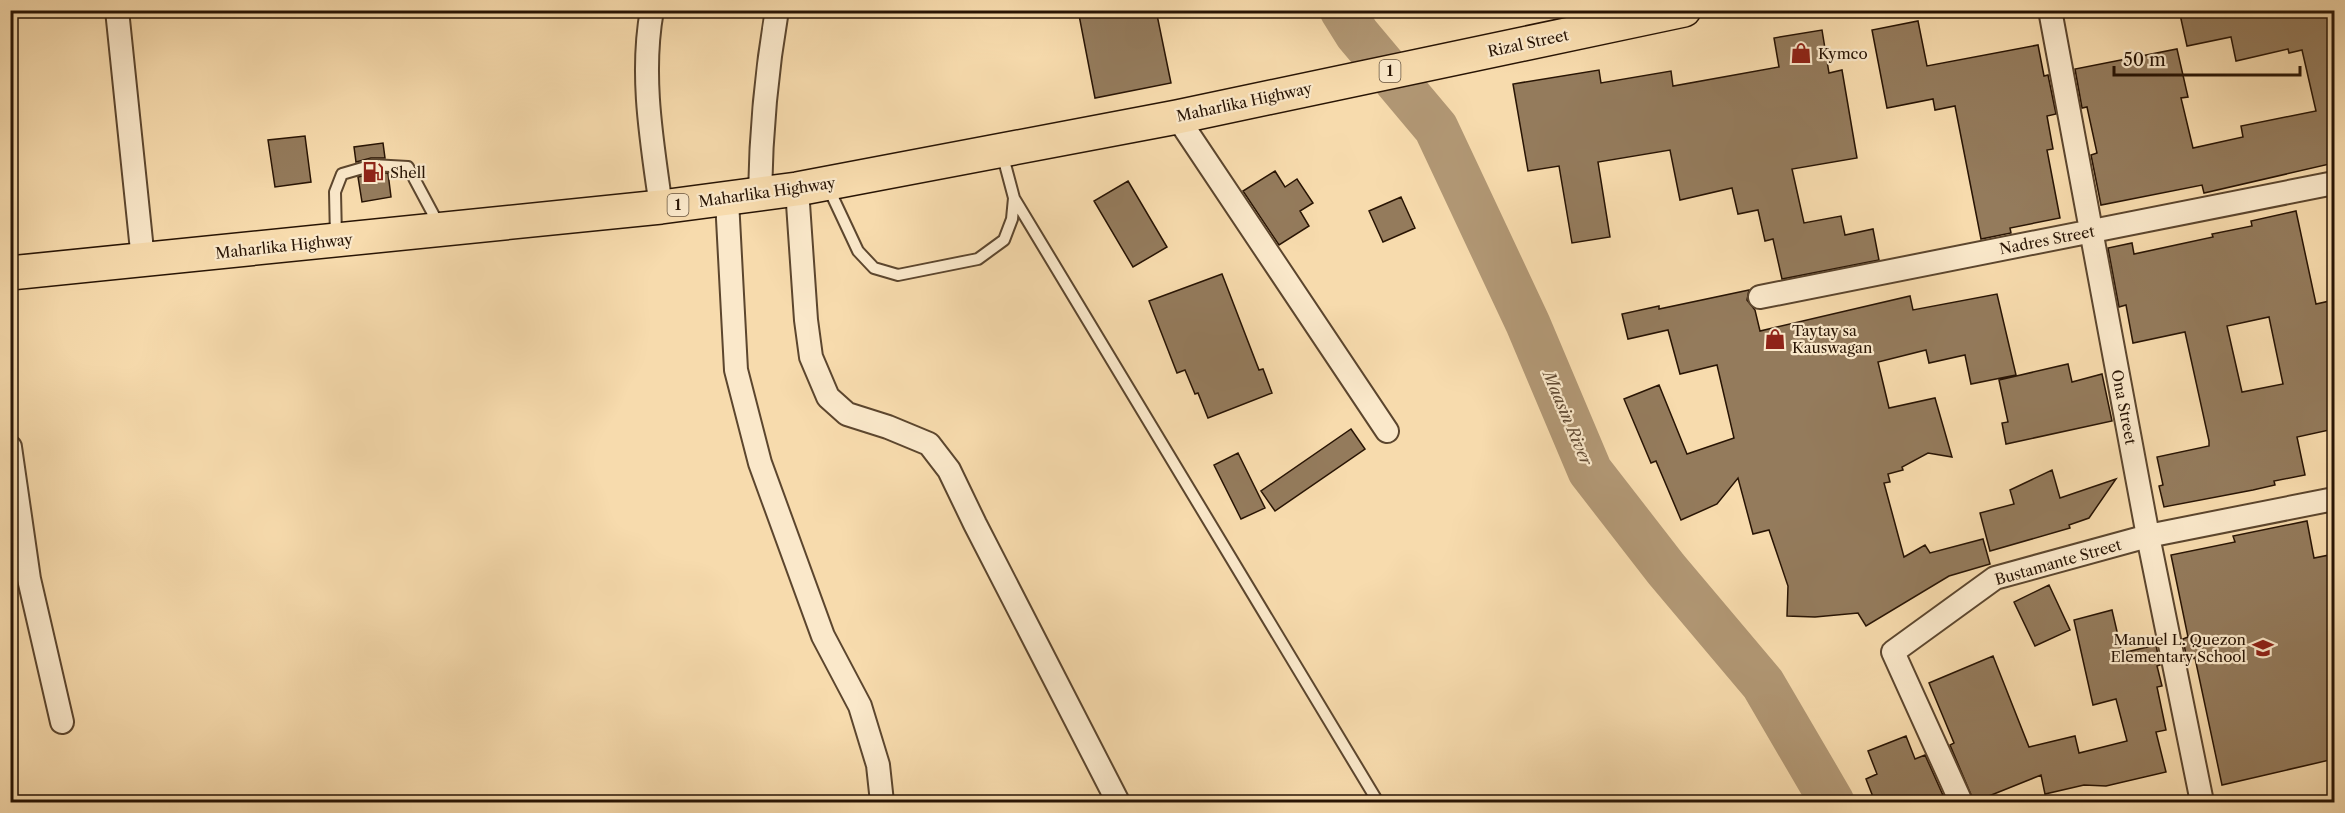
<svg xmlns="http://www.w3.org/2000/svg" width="2345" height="813" font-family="'Libre Caslon Text',serif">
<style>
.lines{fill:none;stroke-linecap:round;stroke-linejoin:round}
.river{stroke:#b19774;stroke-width:45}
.building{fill:#947b5c;stroke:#281404;stroke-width:1.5;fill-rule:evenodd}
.service-casing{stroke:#5c462e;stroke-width:14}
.minor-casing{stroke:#5c462e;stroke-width:26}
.primary-casing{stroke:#281404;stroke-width:36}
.service{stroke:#fae8ca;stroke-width:10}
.minor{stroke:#fae8ca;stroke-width:22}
.primary{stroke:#f7dbad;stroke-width:33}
.labels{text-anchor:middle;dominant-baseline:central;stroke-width:4.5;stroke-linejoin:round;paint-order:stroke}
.shield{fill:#fae8ca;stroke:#67543f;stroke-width:1.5}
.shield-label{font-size:14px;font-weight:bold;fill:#281404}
.street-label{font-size:15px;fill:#281404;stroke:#fae8ca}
.poi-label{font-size:15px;fill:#281404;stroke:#fae8ca;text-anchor:start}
.water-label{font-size:16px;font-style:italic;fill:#5f4831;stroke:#fae8ca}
</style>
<rect width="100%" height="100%" fill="#f7dbad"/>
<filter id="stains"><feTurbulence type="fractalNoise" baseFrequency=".00333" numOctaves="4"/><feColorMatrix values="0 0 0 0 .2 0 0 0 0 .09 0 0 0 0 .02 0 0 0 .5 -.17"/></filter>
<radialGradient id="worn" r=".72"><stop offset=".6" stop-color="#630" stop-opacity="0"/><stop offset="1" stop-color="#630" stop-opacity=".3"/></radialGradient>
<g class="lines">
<path class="river" d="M 1342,10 L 1357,34 L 1436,128 L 1528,324 L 1590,471 L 1666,569 L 1763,684 L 1832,802"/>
</g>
<path class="building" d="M 1078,10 L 1156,10 L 1171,83 L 1095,98 Z
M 2179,10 L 2334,10 L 2334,163 L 2204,193 L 2202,185 L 2101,205 L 2091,155 L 2097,153 L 2087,107 L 2082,108 L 2075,69 L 2177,49 L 2188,97 L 2181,98 L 2193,148 L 2243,137 L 2241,126 L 2316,111 L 2302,50 L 2289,53 L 2288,49 L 2236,61 L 2231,37 L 2187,46 Z
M 1918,21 L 1927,66 L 2038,45 L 2044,76 L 2048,75 L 2056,114 L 2047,116 L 2053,149 L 2047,150 L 2060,218 L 2010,228 L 2011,233 L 1981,239 L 1955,106 L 1935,110 L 1933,99 L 1887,108 L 1872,30 Z
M 1822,30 L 1829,73 L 1842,70 L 1857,158 L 1792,169 L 1804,223 L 1841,216 L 1845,235 L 1873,229 L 1879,260 L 1782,279 L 1773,239 L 1765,241 L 1758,210 L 1738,214 L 1732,188 L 1680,200 L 1670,150 L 1598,162 L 1610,237 L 1572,243 L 1559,166 L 1528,171 L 1513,84 L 1599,70 L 1601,83 L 1671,71 L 1673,86 L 1779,67 L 1774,38 Z
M 305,136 L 311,182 L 275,187 L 268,140 Z
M 383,143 L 385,158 L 371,158 L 356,162 L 354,147 Z
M 1275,171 L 1285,187 L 1297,179 L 1313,203 L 1300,211 L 1309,226 L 1279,245 L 1243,191 Z
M 374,173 L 388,173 L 391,197 L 362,202 L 358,177 Z
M 1128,181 L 1167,247 L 1133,267 L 1094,201 Z
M 1401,197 L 1415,228 L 1383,242 L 1369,211 Z
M 2296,211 L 2316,304 L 2334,300 L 2334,429 L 2297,437 L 2305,475 L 2274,481 L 2275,485 L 2253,490 L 2164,507 L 2159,486 L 2163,485 L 2157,457 L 2209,446 L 2209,441 L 2185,332 L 2133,343 L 2126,305 L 2119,307 L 2108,248 L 2132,243 L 2134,254 L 2213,237 L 2212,234 L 2252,226 L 2251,221 ZM 2269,317 L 2283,384 L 2242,392 L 2227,326 Z
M 1222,274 L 1259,370 L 1263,369 L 1272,393 L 1208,418 L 1198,393 L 1195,394 L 1185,370 L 1177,373 L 1149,301 Z
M 1749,290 L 1747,300 L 1755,310 L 1760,331 L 1910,296 L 1913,310 L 1997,294 L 2016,375 L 1971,384 L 1965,355 L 1929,363 L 1926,350 L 1878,362 L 1889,408 L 1935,398 L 1952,457 L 1928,453 L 1902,467 L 1903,470 L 1888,474 L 1890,482 L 1884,483 L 1904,557 L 1925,545 L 1930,553 L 1983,539 L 1990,564 L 1949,576 L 1866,626 L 1858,613 L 1815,617 L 1787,616 L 1788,586 L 1769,530 L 1753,534 L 1738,478 L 1717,504 L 1681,520 L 1656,461 L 1651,463 L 1624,399 L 1659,385 L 1687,454 L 1734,438 L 1717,365 L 1680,374 L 1668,330 L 1628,339 L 1622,314 L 1659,306 L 1659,309 Z
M 2068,364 L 2072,382 L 2102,374 L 2112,421 L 2006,444 L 2002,423 L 2008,422 L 1999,380 Z
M 1351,429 L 1365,449 L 1275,511 L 1261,491 Z
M 1238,453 L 1265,508 L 1241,519 L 1214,465 Z
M 2052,470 L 2060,498 L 2116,479 L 2089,518 L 2069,525 L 2070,528 L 1990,551 L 1980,513 L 2014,504 L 2010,490 Z
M 2307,521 L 2314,558 L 2334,554 L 2334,759 L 2222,785 L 2195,658 L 2187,660 L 2183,639 L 2188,637 L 2171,555 L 2235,542 L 2233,536 Z
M 2049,585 L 2070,630 L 2035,646 L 2014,602 Z
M 2112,610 L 2122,653 L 2156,645 L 2160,665 L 2157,666 L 2162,686 L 2157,687 L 2166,730 L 2156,732 L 2166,772 L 2106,786 L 2084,785 L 2045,794 L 2041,775 L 1974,802 L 1950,745 L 1954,743 L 1929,683 L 1993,656 L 2029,747 L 2075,736 L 2079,753 L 2127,741 L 2116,699 L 2093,705 L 2074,620 Z
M 1906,736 L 1915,759 L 1925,755 L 1946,802 L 1875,802 L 1866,779 L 1877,774 L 1868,751 Z"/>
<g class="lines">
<defs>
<path id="service" d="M 1002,153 L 1014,198 L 1378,802
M 828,187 L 858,251 L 874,268 L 898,275 L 978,259 L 1004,240 L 1012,219 L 1014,198
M 336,238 L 335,192 L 342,174 L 373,165 L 408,167 L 439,225"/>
<path id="minor" d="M 117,10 L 143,260
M 652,10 C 640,76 652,142 661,207
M 2050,10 L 2148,536 L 2202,802
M 1177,117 L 1387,431
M 797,189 L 806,320 L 811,357 L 828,397 L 847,414 L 888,427 L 929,444 L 949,470 L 975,524 L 1118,802
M 760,194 C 761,130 766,74 777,10
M 727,200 L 736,370 L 760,463 L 823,636 L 860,706 L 878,765 L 882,802
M 1760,297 L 2334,183
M 10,447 L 29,579 L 62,722
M 1961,802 L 1893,652 L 1995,578 L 2148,536 L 2334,499"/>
<path id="primary" d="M 10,273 L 661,207 L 797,189 L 1177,117 L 1684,10"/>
</defs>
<use href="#service" class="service-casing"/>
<use href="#minor" class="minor-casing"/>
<use href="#primary" class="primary-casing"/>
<use href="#service" class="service"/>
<use href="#minor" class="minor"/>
<use href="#primary" class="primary"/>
</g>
<defs>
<symbol id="shop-bare" viewBox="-9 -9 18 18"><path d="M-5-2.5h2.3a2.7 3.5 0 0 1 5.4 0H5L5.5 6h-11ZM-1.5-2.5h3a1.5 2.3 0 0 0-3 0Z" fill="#8f2418" stroke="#fae8ca" stroke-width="2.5" paint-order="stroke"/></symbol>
<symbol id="fuel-bare" viewBox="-9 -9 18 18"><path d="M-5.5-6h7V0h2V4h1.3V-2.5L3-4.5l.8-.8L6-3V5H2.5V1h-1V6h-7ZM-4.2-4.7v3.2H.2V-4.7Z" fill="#8f2418" stroke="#fae8ca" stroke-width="2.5" paint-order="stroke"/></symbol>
<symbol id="school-bare" viewBox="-9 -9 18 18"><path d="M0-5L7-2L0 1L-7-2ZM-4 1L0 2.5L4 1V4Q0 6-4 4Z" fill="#8f2418" stroke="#fae8ca" stroke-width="2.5" paint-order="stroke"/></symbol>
</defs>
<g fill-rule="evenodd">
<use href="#shop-bare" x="1786" y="38" width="30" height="30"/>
<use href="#fuel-bare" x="358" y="157" width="30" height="30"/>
<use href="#shop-bare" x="1760" y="324" width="30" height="30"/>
<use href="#school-bare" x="2248" y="633" width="30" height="30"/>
</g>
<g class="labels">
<g class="shield">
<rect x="1379.5" y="60" width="21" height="22" rx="4.5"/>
<rect x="667.5" y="194" width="21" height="22" rx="4.5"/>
</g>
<g class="shield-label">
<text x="1390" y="71">1</text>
<text x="678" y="205">1</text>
</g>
<g class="street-label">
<text transform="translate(1528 43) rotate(-12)">Rizal Street</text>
<text transform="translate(1244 102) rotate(-12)">Maharlika Highway</text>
<text transform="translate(767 192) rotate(-8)">Maharlika Highway</text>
<text transform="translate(2047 240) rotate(-11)">Nadres Street</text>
<text transform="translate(284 246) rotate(-6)">Maharlika Highway</text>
<text transform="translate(2124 407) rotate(79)">Ona Street</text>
<text transform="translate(2058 562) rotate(-16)">Bustamante Street</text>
</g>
<g class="poi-label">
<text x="1818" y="53">Kymco</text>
<text x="390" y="172">Shell</text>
<text x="1792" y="330">Taytay sa<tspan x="1792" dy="17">Kauswagan</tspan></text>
<text x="2246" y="639" text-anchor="end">Manuel L. Quezon<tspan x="2246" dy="17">Elementary School</tspan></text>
</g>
<g class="water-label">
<text transform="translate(1568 418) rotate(67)">Maasin River</text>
</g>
</g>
<rect width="2345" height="813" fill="none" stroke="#f7dbad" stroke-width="36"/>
<rect x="12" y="12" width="2321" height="789" fill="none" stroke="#281404" stroke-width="3"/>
<rect x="18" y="18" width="2309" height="777" fill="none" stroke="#281404" stroke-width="1.5"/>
<path d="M2114 66v9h186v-9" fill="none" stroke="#281404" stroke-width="3"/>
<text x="2123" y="66" font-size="18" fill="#281404" stroke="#fae8ca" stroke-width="4.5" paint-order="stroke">50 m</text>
<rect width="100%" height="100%" filter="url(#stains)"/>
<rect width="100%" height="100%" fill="url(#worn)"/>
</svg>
